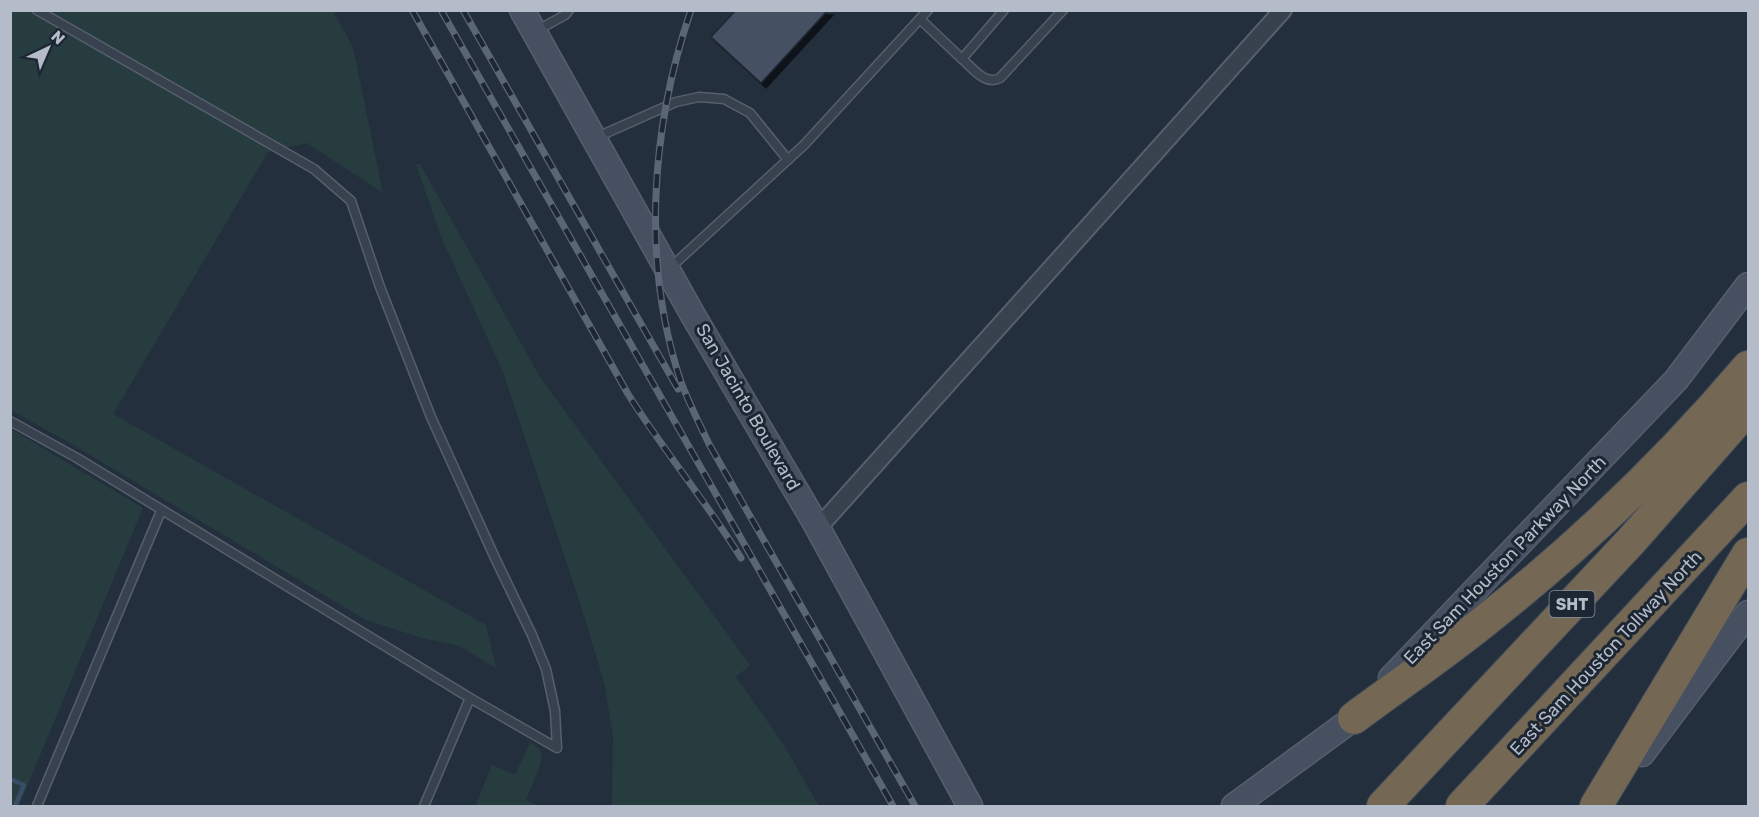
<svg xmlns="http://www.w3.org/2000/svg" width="1759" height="817" font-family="Rubik,sans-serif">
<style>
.green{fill:#263c3f}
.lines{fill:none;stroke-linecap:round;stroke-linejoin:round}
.stream{stroke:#394c67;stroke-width:4.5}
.building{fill:#455162;stroke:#1f2835;stroke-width:1.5;filter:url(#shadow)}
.lane-casing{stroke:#565f6c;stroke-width:11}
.street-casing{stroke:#565f6c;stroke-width:20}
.secondary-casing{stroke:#565f6c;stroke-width:27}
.highway-casing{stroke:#434c59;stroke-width:34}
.lane{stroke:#38414e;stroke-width:8}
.street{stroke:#38414e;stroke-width:16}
.secondary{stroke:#465061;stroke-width:24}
.highway{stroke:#746855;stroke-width:32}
.rail-casing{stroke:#5a6575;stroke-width:7}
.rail{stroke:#1d2633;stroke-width:4.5;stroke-dasharray:14;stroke-linecap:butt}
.labels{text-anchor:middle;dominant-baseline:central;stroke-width:6;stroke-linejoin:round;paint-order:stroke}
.shield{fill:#1d2633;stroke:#878f9c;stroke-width:1.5}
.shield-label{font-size:16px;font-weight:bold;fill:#b4bcc9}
.street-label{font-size:18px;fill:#b4bcc9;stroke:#1d2633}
</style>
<defs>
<filter id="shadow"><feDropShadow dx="5" dy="5" stdDeviation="0" flood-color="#0009"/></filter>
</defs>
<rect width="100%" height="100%" fill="#242f3e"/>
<path class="green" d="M 11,11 L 333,11 L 353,47 L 383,193 L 307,143 L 268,152 L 113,414 L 486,625 L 496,668 L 459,646 L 422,638 L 366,620 L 68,442 L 11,410 Z
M 416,164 L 420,164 L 540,377 L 750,665 L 736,677 L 782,742 L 819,806 L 612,806 L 613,735 L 604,682 L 580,603 L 503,372 L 441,237 Z
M 11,429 L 143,508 L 19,806 L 10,806 Z
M 530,742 L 539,748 L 542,755 L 540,766 L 526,800 L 539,806 L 475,806 L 492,765 L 515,775 Z"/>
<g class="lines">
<path class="stream" d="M 10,779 L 24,785 L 15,806"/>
</g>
<path class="building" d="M 736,10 L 828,10 L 761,83 L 711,37 Z"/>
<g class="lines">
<defs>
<path id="lane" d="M 920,19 L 962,59 L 1004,10
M 536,31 L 565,15 L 569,10
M 962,59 C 973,68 985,86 1000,78 L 1063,10
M 595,138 L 676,102 L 699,97 L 724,99 L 750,113 L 788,160
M 670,268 L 804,145 L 928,10
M 10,421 L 77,458 L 470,698 L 557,748 L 555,711 L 546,669 L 532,635 L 495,558 L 431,417 L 380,287 L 351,201 L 314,169 L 37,10
M 37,806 L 161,511
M 424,806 L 470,698"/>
<path id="street" d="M 818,528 L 1283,10"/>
<path id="secondary" d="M 522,10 L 694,317 L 814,521 L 970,806
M 1391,678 L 1676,380 L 1748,285
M 1642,754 L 1748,613
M 1234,806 L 1354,718 L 1365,706"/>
<path id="highway" d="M 1354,718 C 1398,685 1444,654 1486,620 C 1581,545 1670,459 1748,367
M 1383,806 L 1632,540 L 1748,408
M 1462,806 L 1748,498
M 1596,806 L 1748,554"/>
</defs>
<use href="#lane" class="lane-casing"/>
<use href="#street" class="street-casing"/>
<use href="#secondary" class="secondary-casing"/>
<use href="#highway" class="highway-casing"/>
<use href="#lane" class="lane"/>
<use href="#street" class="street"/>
<use href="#secondary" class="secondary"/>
<use href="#highway" class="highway"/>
<defs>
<path id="rail" d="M 412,10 L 628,394 C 663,450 706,501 741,558
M 441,10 L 893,806
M 463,10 L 678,389
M 691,10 C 651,127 641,263 681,382 C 689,403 699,423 709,444 L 915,806"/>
</defs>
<use href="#rail" class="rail-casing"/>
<use href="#rail" class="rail"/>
</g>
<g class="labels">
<rect class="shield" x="1549.5" y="591" width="45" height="26" rx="4.5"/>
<g class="shield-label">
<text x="1572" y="604">SHT</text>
</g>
<g class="street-label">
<text transform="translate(748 407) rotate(60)">San Jacinto Boulevard</text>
<text transform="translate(1505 560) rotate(-46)">East Sam Houston Parkway North</text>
<text transform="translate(1606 653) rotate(-47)">East Sam Houston Tollway North</text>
</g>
</g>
<rect width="1759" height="817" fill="none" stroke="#b4bcc9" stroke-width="24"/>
<g transform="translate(48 48) rotate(44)" stroke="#1d2633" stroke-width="4.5" paint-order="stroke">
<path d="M0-4.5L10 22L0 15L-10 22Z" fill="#b4bcc9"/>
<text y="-9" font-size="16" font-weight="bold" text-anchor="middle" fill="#b4bcc9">N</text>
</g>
</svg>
